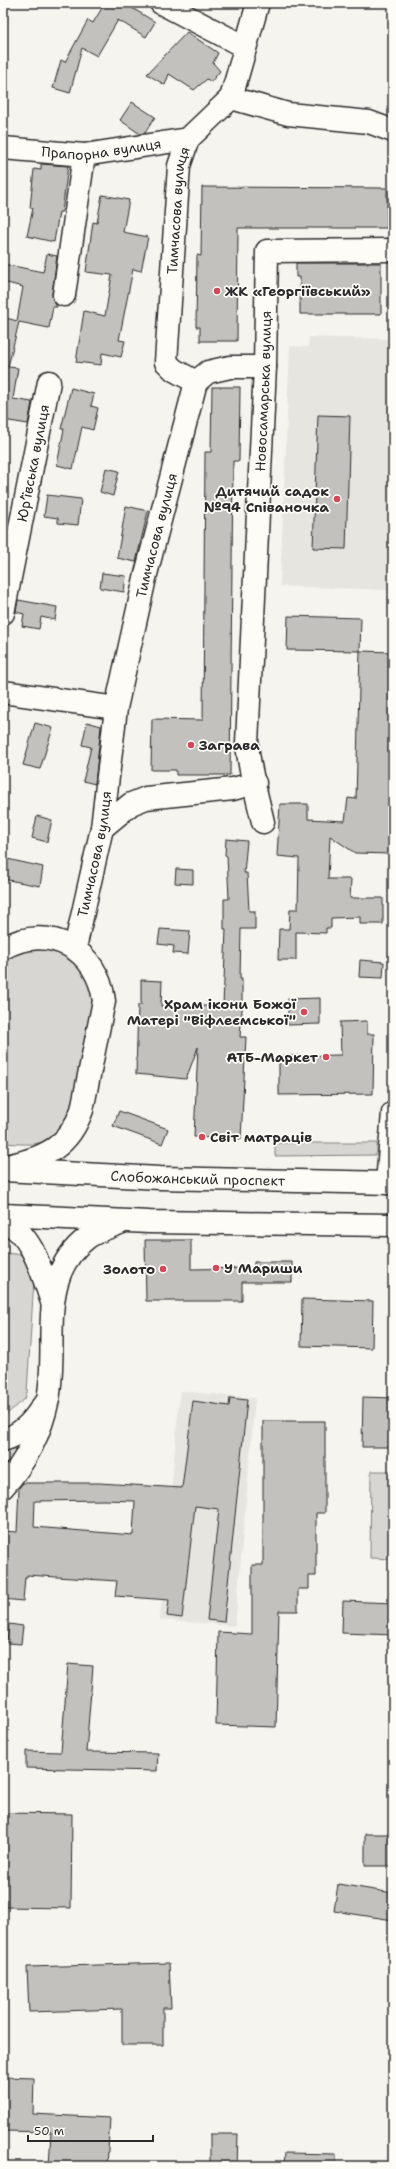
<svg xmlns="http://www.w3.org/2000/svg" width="396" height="2169" font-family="'Shantell Sans',sans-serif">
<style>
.built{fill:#e6e5e0}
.green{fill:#d7d6d2;stroke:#81807e}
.building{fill:#c2c1be;stroke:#2b2b2b;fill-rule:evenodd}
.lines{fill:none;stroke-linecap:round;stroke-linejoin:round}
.minor-casing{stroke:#2b2b2b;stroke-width:25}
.major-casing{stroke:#2b2b2b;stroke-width:25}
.minor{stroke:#fdfcf7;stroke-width:22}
.major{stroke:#fdfcf7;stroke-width:22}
.poi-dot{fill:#d1495b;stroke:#fdfcf7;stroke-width:1.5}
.labels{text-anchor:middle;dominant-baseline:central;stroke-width:3.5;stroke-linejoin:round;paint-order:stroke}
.street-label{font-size:14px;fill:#2b2b2b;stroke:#fdfcf7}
.poi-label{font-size:14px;font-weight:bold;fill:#2b2b2b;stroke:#fdfcf7;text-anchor:start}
</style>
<rect width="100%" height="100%" fill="#f5f4ef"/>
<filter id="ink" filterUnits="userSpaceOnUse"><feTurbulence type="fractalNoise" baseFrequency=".025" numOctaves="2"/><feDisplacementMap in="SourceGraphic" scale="8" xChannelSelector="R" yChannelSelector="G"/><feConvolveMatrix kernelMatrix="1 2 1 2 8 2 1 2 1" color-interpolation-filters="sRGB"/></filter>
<g filter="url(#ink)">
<path class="built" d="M 309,337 L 393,339 L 393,413 L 388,590 L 280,586 L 290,346 L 308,347 Z
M 180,1391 L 255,1398 L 235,1626 L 160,1620 Z"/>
<path class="green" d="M 36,948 C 74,952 91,974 93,1010 L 69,1115 C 48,1148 39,1145 3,1143 L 3,959 L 9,954 Z
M 275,1143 L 377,1143 L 377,1155 L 275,1156 Z
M 3,1253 L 27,1255 L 34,1279 L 27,1392 L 25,1399 L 3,1417 Z
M 29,1432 L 3,1472 L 3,1448 Z
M 371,1471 L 393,1471 L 393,1559 L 370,1558 Z"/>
<path class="building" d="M 105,3 L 124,3 L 155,22 L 146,37 L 118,20 L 97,56 L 82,48 L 70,93 L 53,88 L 61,60 L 65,62 L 88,20 L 93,23 Z
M 187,32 L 218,53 L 213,63 L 220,71 L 211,82 L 207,79 L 194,90 L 169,74 L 165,85 L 147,74 Z
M 132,102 L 155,117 L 145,133 L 140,134 L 120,120 Z
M 41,164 L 68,166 L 62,212 L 59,212 L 54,242 L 27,236 L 33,208 L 30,208 L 34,169 L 41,170 Z
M 202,187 L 387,188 L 387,228 L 238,228 L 237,341 L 200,341 L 200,327 L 196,327 L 197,255 L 201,256 Z
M 102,195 L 129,200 L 123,232 L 148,237 L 141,271 L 133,269 L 119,340 L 125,341 L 121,357 L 102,353 L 101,365 L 76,362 L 84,311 L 105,316 L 112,275 L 86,272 L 93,222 L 97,223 Z
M 47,254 L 57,256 L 52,294 L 53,300 L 57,307 L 53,307 L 49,328 L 19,322 L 8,367 L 18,368 L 13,399 L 32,402 L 28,424 L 3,420 L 3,317 L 17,321 L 23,287 L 3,282 L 3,264 L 43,272 Z
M 296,263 L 381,263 L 381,314 L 300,314 L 300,277 L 296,277 Z
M 212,387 L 240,387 L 239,461 L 233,461 L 230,775 L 176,775 L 176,770 L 151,770 L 152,719 L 203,720 L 205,452 L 211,452 Z
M 71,388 L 94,394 L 91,406 L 98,408 L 93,430 L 82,427 L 73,469 L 57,465 L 64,429 L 61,429 Z
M 318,415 L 350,416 L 346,549 L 313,548 Z
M 106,468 L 119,471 L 113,496 L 100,492 Z
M 47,495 L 81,499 L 78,525 L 58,523 L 58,518 L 44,516 Z
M 126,506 L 148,511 L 136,562 L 117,558 Z
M 102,573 L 126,576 L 124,592 L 100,588 Z
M 18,600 L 57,607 L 55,620 L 41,617 L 39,629 L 22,626 L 24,614 L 16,612 Z
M 288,616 L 361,618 L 360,651 L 287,650 Z
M 360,651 L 393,652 L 390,854 L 355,853 L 330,836 L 328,879 L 351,879 L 350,898 L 383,898 L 383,924 L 360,924 L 360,917 L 331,918 L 331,928 L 326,928 L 326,933 L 296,932 L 296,960 L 278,960 L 279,929 L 289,929 L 290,909 L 298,909 L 299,858 L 277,856 L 280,804 L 308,804 L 308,819 L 345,821 L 348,798 L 356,799 Z
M 87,722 L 101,726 L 95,784 L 83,781 L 91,747 L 82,745 Z
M 35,723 L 53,728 L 40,769 L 23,765 Z
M 37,816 L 52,820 L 47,842 L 32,838 Z
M 226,839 L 247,841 L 244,873 L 247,873 L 249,911 L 255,911 L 255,929 L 241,929 L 240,979 L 242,979 L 242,1010 L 240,1037 L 246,1037 L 241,1139 L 194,1137 L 198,1047 L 186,1079 L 136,1074 L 138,1005 L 141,1005 L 141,980 L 162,981 L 161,1006 L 223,1006 L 226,929 L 224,929 L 224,899 L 229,899 L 227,856 L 225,855 Z
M 3,858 L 43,867 L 40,886 L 3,879 Z
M 176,869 L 193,870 L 193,884 L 175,883 Z
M 160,929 L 190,931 L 188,954 L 173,953 L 174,946 L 158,944 Z
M 360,960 L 384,962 L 383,978 L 359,977 Z
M 320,998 L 320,1024 L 288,1025 L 288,999 Z
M 367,1021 L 367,1034 L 374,1034 L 373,1094 L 279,1095 L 279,1056 L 341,1055 L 340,1022 Z
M 119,1111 L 168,1129 L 162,1144 L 113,1126 Z
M 145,1240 L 191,1240 L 191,1269 L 254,1268 L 254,1262 L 292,1262 L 292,1282 L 242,1282 L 242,1301 L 146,1301 Z
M 302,1299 L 373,1301 L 372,1348 L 301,1346 Z
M 363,1397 L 393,1398 L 393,1447 L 362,1447 Z
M 230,1398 L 247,1400 L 224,1622 L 207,1620 L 219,1509 L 195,1506 L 182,1618 L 167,1616 L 169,1600 L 115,1596 L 117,1581 L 27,1575 L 27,1577 L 25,1577 L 23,1601 L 3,1599 L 3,1531 L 17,1532 L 19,1488 L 23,1483 L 99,1483 L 182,1488 L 193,1401 L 229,1406 ZM 105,1500 L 135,1501 L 133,1535 L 34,1527 L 35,1501 Z
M 263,1421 L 325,1421 L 325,1513 L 316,1513 L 316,1576 L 309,1576 L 309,1589 L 298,1589 L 298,1611 L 279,1611 L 276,1727 L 216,1725 L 218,1632 L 252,1634 L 252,1565 L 263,1565 Z
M 343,1601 L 393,1603 L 393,1635 L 342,1633 Z
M 9,1624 L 23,1626 L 21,1644 L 7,1643 Z
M 68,1664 L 93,1666 L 86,1752 L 158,1753 L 157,1771 L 26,1768 L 26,1751 L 61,1752 Z
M 3,1813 L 72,1814 L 71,1908 L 3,1907 Z
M 365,1834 L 393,1834 L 393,1866 L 365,1866 Z
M 338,1884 L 393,1893 L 393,1920 L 334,1911 Z
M 169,1963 L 171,2008 L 163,2008 L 163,2045 L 122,2045 L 122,2009 L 29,2012 L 27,1967 Z
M 3,2077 L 34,2078 L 33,2114 L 110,2118 L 107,2166 L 49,2166 L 51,2132 L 3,2131 Z
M 210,2134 L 238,2134 L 237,2166 L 210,2166 Z
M 285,2153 L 336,2154 L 336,2166 L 284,2166 Z"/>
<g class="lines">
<defs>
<g id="minor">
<path d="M 161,3 L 245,47"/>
<path d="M 231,98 L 288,114 L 369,122 L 393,131"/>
<path d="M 231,98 L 258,3"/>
<path id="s1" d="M 3,148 L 84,155 L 188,139 L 231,98"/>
<path d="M 64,295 L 84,155"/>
<path d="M 196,382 L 208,372 L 230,367 L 265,367"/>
<path d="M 3,613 L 49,382"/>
<path d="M 3,692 L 116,708"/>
<path id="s2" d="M 263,822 C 257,796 249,770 247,743 L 265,367 L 267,251 L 393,250"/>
<path d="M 102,828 L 131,804 L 146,798 L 233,789 L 255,783"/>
<path id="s3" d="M 75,948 L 102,828 L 116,708 L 145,578 L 196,382 L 174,370 L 166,362 L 179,166 L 188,139"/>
<path d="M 387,1183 L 393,1113"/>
</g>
<g id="major">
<path d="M 3,948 C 50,922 98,950 104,1001 L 82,1110 C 69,1146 47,1157 11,1165"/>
<path id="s4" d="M 3,1170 L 160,1178 L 393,1183"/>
<path d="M 3,1215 L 149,1222 L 393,1225"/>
<path d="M 3,1221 C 33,1233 42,1274 52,1302"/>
<path d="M 3,1440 C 20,1435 33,1422 42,1407"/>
<path d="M 3,1487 C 26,1462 41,1433 48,1399 C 59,1345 35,1277 87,1238 C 96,1231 110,1227 120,1223"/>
</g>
</defs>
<use href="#minor" class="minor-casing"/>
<use href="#major" class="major-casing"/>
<use href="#minor" class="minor"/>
<use href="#major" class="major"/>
</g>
</g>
<g class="poi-dot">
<circle cx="217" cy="291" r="4"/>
<circle cx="337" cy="499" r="4"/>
<circle cx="191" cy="745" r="4"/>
<circle cx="304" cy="1012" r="4"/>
<circle cx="326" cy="1057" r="4"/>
<circle cx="202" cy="1137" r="4"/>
<circle cx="216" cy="1268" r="4"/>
<circle cx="163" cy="1269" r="4"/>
</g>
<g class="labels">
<g class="street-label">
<text stroke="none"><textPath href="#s1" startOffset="99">Прапорна вулиця</textPath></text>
<text stroke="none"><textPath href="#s3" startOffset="768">Тимчасова вулиця</textPath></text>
<text stroke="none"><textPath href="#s2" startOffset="433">Новосамарська вулиця</textPath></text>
<text transform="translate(33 463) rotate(-79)">Юрʼївська вулиця</text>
<text stroke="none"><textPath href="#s3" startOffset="421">Тимчасова вулиця</textPath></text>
<text stroke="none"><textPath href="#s3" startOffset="96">Тимчасова вулиця</textPath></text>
<text stroke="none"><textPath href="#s4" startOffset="195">Слобожанський проспект</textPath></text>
</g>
<g class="poi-label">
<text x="225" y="291">ЖК «Георгіївський»</text>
<text x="329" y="491" text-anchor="end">Дитячий садок<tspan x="329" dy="16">№94 Співаночка</tspan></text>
<text x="199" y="745">Заграва</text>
<text x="296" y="1004" text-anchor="end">Храм ікони Божої<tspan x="296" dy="16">Матері "Віфлеємської"</tspan></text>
<text x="318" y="1057" text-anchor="end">АТБ-Маркет</text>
<text x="210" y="1137">Світ матраців</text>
<text x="224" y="1268">У Мариши</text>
<text x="155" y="1269" text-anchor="end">Золото</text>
</g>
</g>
<rect width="396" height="2169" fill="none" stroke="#fdfcf7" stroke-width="16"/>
<rect x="8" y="8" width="380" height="2153" fill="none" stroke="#2b2b2b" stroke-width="1.5" filter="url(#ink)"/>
<path d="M28 2135v6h125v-6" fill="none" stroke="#2b2b2b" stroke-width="2"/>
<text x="34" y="2135" font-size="12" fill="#2b2b2b" stroke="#fdfcf7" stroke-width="3" paint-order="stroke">50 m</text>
</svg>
